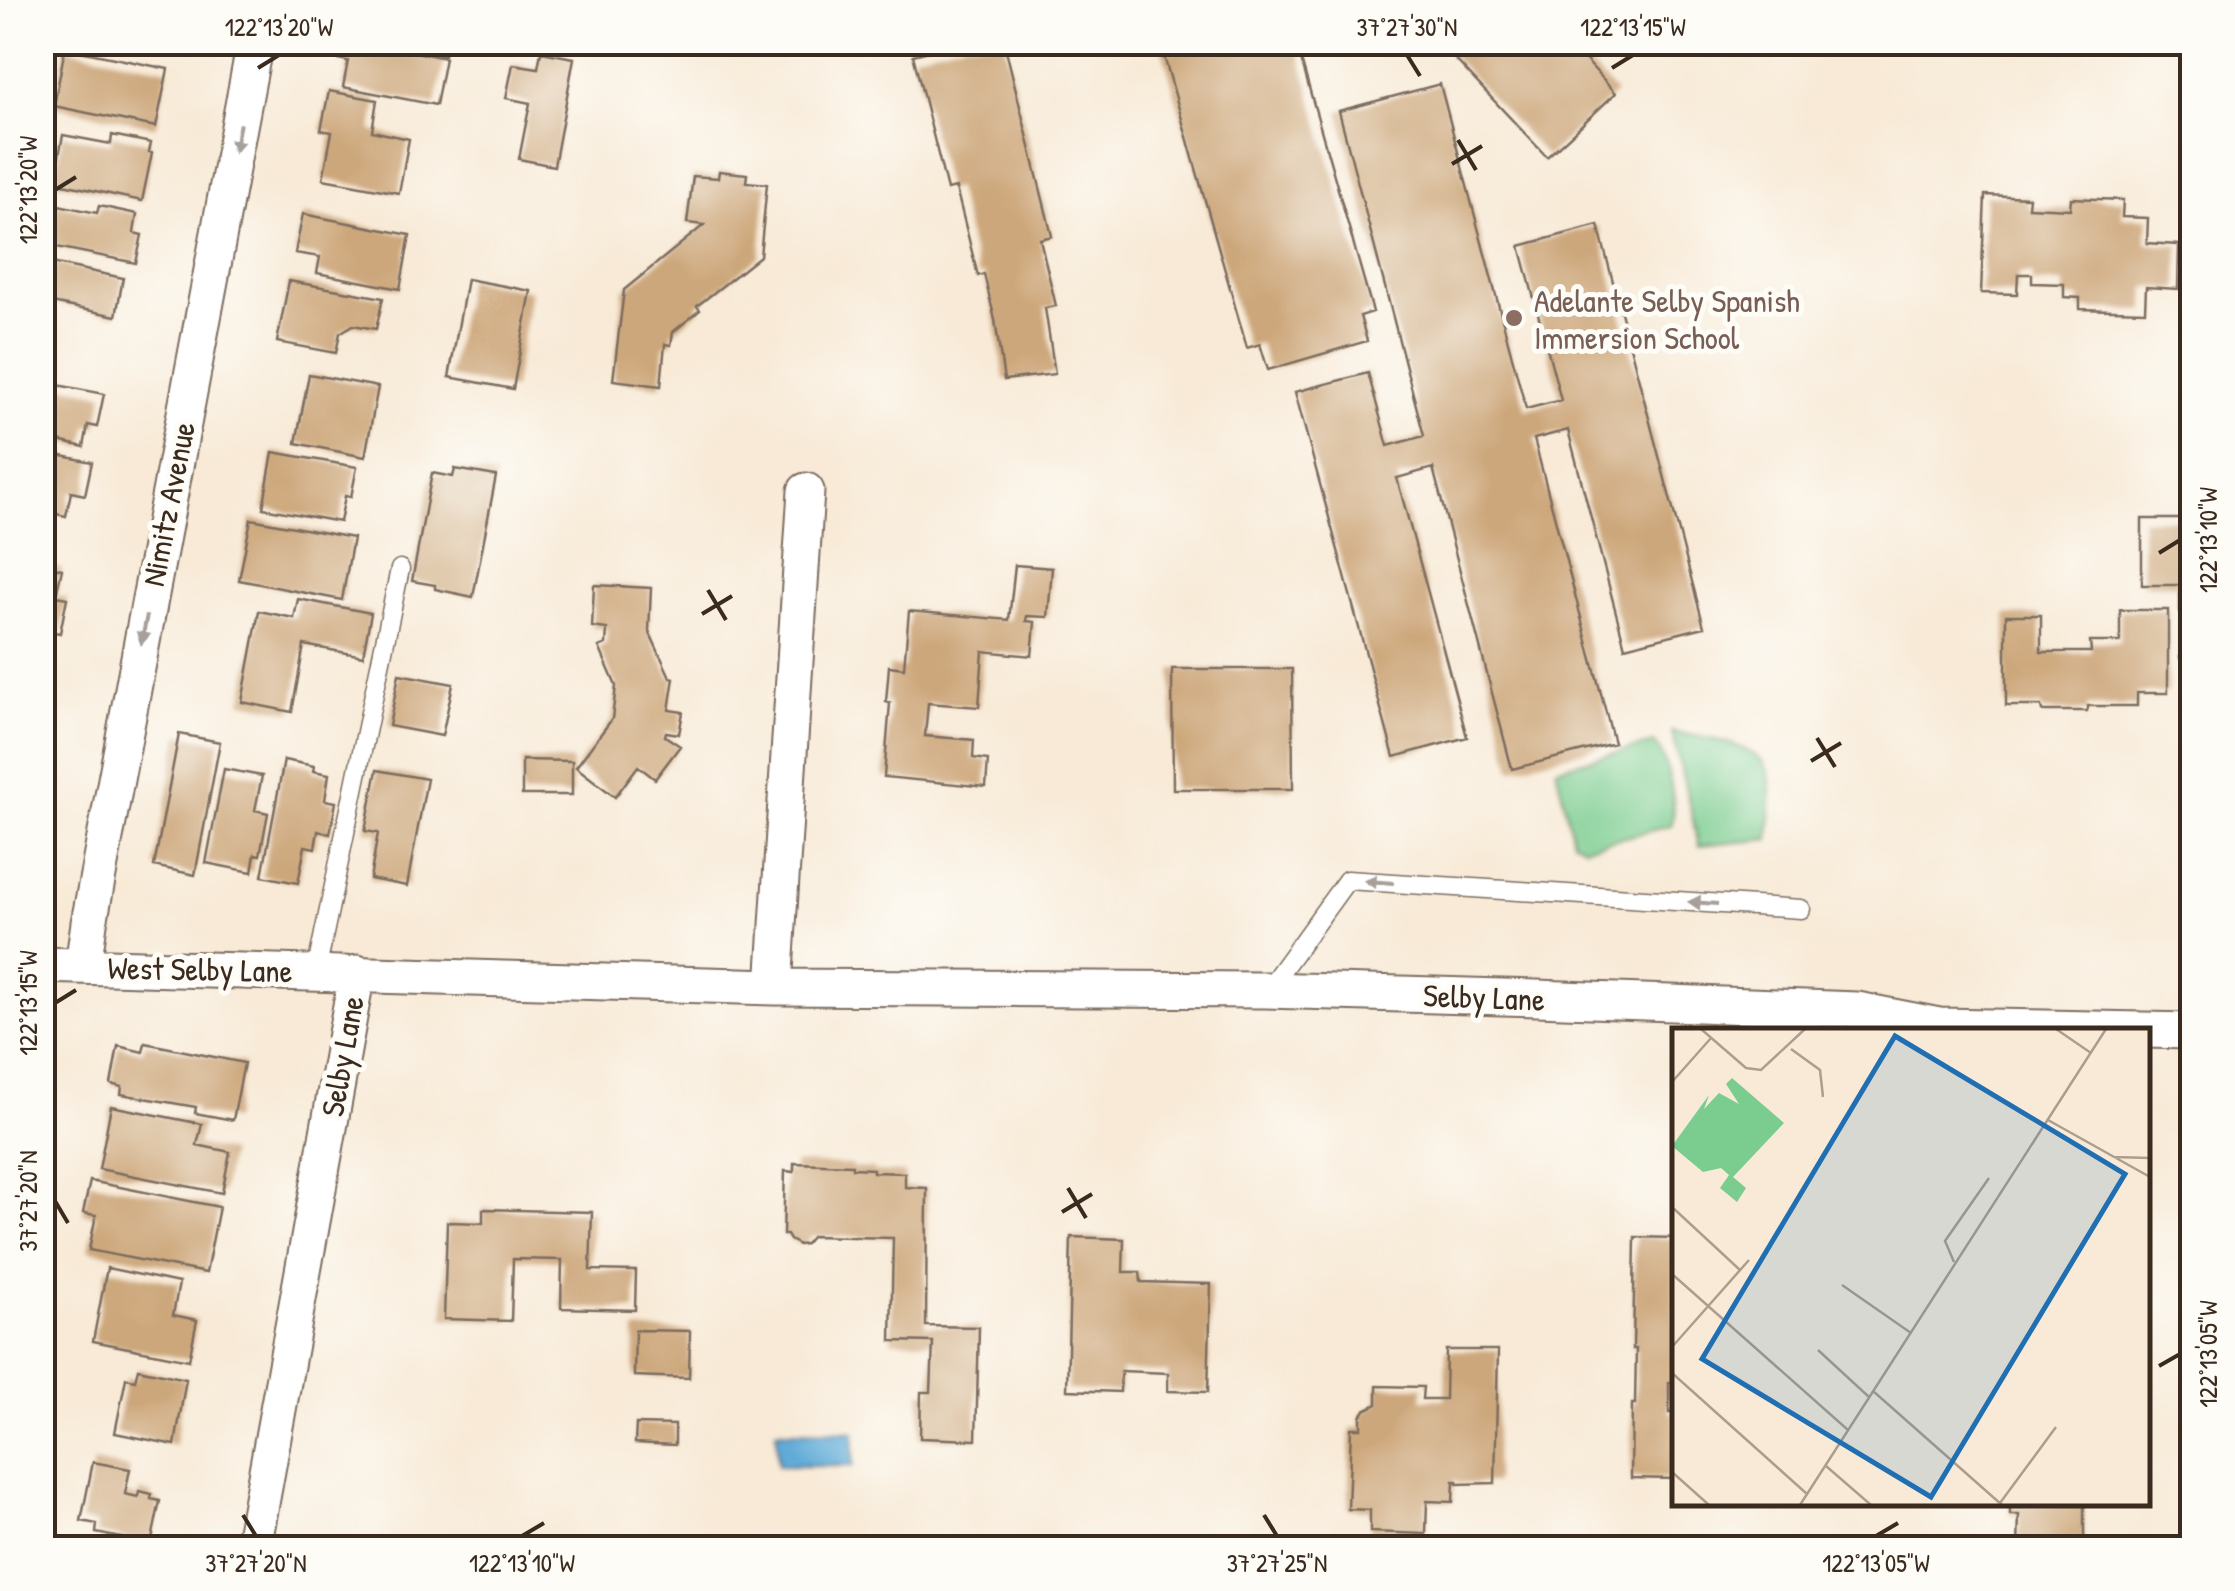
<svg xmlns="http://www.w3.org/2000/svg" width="2235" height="1591" font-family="'Patrick Hand',sans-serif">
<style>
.green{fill:#7acc8f;stroke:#5a7b56;stroke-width:2.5}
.water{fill:#60abd8;stroke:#4e6a7b;stroke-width:2.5}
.building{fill:#cda77c}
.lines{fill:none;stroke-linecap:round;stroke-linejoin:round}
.service-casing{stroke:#7d6d5f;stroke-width:21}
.minor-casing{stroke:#7d6d5f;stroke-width:39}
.service{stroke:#fff;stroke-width:18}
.minor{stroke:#fff;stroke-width:35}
.oneway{fill:#a79f9a}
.ticks{fill:none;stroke:#3b2a1e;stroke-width:4}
.education-dot{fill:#8d6e63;stroke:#fdfcf7;stroke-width:4}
.labels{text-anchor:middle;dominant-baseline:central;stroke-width:10;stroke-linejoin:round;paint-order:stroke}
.education-label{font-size:32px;fill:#785e54;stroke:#fdfcf7;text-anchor:start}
.street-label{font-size:32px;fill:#3b2a1e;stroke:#fdfcf7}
.inset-road{fill:none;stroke:#ac9d8d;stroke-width:2.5}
.view{fill:#1f6fb2;fill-opacity:0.15;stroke:#1f6fb2;stroke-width:5}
.inset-edge{fill:none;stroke:#3b2a1e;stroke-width:5}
.neatline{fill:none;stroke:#3b2a1e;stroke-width:4}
.ticks-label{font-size:25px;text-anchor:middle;fill:#3b2a1e}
</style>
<rect width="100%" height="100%" fill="#fdfcf7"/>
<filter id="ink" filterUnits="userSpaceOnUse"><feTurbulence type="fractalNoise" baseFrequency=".01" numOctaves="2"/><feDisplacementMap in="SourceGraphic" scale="20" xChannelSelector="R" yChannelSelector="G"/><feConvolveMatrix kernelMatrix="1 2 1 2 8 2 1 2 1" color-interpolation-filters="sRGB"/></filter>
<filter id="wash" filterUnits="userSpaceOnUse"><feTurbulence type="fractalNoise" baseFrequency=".0048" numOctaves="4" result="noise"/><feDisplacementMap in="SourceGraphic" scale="40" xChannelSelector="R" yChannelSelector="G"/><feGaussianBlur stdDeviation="2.25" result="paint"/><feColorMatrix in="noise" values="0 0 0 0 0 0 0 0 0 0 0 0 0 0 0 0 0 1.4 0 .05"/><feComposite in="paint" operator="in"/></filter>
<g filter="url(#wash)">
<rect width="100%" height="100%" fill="#f8ead7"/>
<path class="green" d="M 1672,732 C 1699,737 1763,743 1769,775 C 1773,795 1770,819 1770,839 L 1699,846 Z
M 1655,743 C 1668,760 1678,806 1671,826 L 1584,847 L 1573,841 L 1556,768 Z"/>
<path class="water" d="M 776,1431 L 854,1432 L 853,1466 L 778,1466 Z"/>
<g id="blocks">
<path class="building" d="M 341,42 L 367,42 L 445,58 L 436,105 L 343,87 L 348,61 L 338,59 Z
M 389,42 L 447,42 L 444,55 L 389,44 Z
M 966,42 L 1004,42 L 1052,236 L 1040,239 L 1056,306 L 1045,308 L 1055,374 L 1004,380 L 995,320 L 984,274 L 978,276 L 956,188 L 947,190 L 913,55 Z
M 1160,42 L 1296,42 L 1373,312 L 1360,316 L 1367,341 L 1268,370 L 1260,344 L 1247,348 Z
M 1439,42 L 1569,42 L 1616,93 L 1547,157 Z
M 65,48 L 168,69 L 156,127 L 54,106 Z
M 541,52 L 574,58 L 554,166 L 519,159 L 530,103 L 506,98 L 513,64 L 538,68 Z
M 1440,84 L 1526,409 L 1561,400 L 1520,246 L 1598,225 L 1704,627 L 1625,647 L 1568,430 L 1534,439 L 1614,743 L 1512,769 L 1433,468 L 1397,478 L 1467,737 L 1394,757 L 1295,392 L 1368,373 L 1388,446 L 1424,436 L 1339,111 Z
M 329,91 L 377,100 L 372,131 L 409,139 L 399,193 L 323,179 L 332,132 L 321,130 Z
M 63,135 L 111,144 L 112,135 L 151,143 L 149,152 L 152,153 L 142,201 L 54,182 Z
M 719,171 L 747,174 L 746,182 L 767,184 L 760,256 L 697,306 L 700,310 L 673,332 L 671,345 L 665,344 L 661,386 L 613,380 L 624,290 L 704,225 L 687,223 L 693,176 L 718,178 Z
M 1985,195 L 2029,197 L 2028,207 L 2070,209 L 2071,198 L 2123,200 L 2122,217 L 2148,218 L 2147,243 L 2179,245 L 2178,289 L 2146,287 L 2145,311 L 2080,309 L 2080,298 L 2064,297 L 2064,284 L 2032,283 L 2032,274 L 2018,274 L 2017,294 L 1981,293 Z
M 44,202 L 97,213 L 99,206 L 137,214 L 134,233 L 142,235 L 136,263 L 42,244 Z
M 303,214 L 410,235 L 400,289 L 317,273 L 320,257 L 295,253 Z
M 42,261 L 123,278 L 116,316 L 42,301 Z
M 467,279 L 531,291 L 513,389 L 449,377 Z
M 289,281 L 383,298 L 376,329 L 353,325 L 340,333 L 336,353 L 277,342 Z
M 309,374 L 378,387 L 365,457 L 296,443 Z
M 42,382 L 104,394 L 97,427 L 88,425 L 84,447 L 49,439 L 50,432 L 42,430 Z
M 42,452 L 92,462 L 85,495 L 71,492 L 66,516 L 42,511 Z
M 273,452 L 357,467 L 351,497 L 345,496 L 340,522 L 263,508 Z
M 455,469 L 496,476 L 473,597 L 435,589 L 435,585 L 412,581 L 432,473 L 453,477 Z
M 251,519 L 353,538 L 342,600 L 239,580 Z
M 2142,519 L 2192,519 L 2192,585 L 2142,585 Z
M 42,543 L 54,545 L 50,566 L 62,569 L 56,596 L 67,598 L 60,633 L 42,630 Z
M 1015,565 L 1052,568 L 1048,617 L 1027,616 L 1026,621 L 1035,622 L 1032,656 L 983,651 L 979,707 L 928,703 L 925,736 L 974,740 L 973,758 L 988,760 L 986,787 L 884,777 L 890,703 L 886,702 L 889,666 L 904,668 L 909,611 L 1009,620 Z
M 594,585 L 651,588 L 649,631 L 670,677 L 674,678 L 669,710 L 683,712 L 679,734 L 666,732 L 665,736 L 680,746 L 655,779 L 638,766 L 615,797 L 576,767 L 612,719 L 616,686 L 599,647 L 606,644 L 607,629 L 592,627 Z
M 2180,590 L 2192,590 L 2192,658 L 2180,658 Z
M 298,599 L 371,613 L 363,656 L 304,645 L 292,712 L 242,702 L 259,611 L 294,618 Z
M 2120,610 L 2168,610 L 2168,693 L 2137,693 L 2137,706 L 2087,706 L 2087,711 L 2042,711 L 2041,706 L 2006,706 L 2006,615 L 2041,615 L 2041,652 L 2091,652 L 2090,642 L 2120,642 Z
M 1172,669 L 1292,669 L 1293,789 L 1173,789 Z
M 399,674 L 453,684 L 442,736 L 389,726 Z
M 179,734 L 220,742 L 195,875 L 154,866 Z
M 284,760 L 314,766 L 313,771 L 329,774 L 325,800 L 336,802 L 330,834 L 318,831 L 315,848 L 305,846 L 298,883 L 262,876 Z
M 522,760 L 572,761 L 572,795 L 522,795 Z
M 224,769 L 262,776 L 255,810 L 268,813 L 260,855 L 255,854 L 252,872 L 206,863 Z
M 377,770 L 427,779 L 407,886 L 370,879 L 378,833 L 365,831 Z
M 145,1043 L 244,1063 L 233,1120 L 195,1113 L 196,1107 L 121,1094 L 122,1087 L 111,1084 L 118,1046 L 143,1052 Z
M 111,1106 L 202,1124 L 197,1145 L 230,1152 L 222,1193 L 99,1169 Z
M 794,1163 L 852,1165 L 852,1168 L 873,1169 L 873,1172 L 905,1173 L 905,1187 L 927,1188 L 926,1326 L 979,1327 L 976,1440 L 920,1438 L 921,1392 L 931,1392 L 933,1342 L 891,1341 L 893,1238 L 812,1236 L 805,1244 L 799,1245 L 790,1240 L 787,1235 L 783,1235 L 785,1171 L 794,1172 Z
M 90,1181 L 219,1207 L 206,1273 L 89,1250 L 96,1215 L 83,1213 Z
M 483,1209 L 592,1212 L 590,1270 L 636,1271 L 635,1310 L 561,1308 L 562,1260 L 513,1259 L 511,1321 L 444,1319 L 447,1222 L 483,1223 Z
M 1071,1237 L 1124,1239 L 1123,1272 L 1140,1272 L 1141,1282 L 1211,1284 L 1208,1392 L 1168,1391 L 1168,1373 L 1121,1371 L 1120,1392 L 1067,1390 Z
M 1635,1237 L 1675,1238 L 1675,1383 L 1669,1383 L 1669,1413 L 1675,1413 L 1675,1479 L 1631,1478 L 1632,1404 L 1635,1404 L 1636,1349 L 1633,1349 Z
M 107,1268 L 179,1283 L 173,1315 L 197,1320 L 189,1360 L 93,1341 Z
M 635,1330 L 690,1331 L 689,1378 L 634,1376 Z
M 1446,1350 L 1498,1350 L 1495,1483 L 1457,1484 L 1457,1481 L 1454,1481 L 1453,1502 L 1427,1501 L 1426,1534 L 1370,1532 L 1370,1510 L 1348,1509 L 1351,1428 L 1361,1428 L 1361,1416 L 1365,1410 L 1377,1404 L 1377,1386 L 1423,1387 L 1422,1399 L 1445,1399 Z
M 138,1369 L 186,1379 L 175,1445 L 115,1433 L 126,1378 L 135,1380 Z
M 636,1424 L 675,1425 L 675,1445 L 635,1443 Z
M 93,1462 L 130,1469 L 125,1494 L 138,1497 L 139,1491 L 152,1494 L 151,1499 L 160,1501 L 151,1544 L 96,1533 L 97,1524 L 81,1521 Z
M 2010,1504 L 2084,1504 L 2084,1548 L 2018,1548 L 2019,1515 L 2010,1515 Z"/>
</g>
</g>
<g filter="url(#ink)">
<use href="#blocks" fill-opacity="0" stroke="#7d6d5f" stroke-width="2.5"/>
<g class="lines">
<defs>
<path id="service" d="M 316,972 L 400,569
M 1268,989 L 1347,880 L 1801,909"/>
<path id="minor" d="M 42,965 L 774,987 L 1266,990 L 1537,998 L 1857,1010 L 1939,1026 L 2192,1031
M 83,966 L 89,923 L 255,42
M 774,987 L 806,491
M 253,1548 L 357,973"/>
</defs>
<use href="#service" class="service-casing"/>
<use href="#minor" class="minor-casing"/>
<use href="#service" class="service"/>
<use href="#minor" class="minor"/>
</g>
<defs><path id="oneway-solid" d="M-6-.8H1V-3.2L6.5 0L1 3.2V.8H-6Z" transform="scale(2.5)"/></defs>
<g class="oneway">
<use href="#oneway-solid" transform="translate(237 138) rotate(101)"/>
<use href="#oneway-solid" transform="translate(144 630) rotate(101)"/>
<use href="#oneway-solid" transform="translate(1379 882) rotate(-176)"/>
<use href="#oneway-solid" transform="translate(1703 903) rotate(-176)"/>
</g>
</g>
<path class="ticks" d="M 1407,55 L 1420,76M 258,68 L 279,55M 1612,68 L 1633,55M 1458,140 L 1476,170M 1452,164 L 1482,146M 55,190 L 76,177M 2159,553 L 2180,540M 708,590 L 726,620M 702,614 L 732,596M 1817,738 L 1835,767M 1811,761 L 1841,743M 55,1003 L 76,990M 1068,1188 L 1086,1218M 55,1201 L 68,1223M 1062,1212 L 1092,1194M 2159,1366 L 2180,1354M 243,1515 L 256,1536M 1264,1515 L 1277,1536M 522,1536 L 544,1523M 1876,1536 L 1898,1523"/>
<circle class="education-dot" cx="1514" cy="318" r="10"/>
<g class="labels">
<g class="education-label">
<text x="1534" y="300">Adelante Selby Spanish<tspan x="1534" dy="37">Immersion School</tspan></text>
</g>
<g class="street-label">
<text transform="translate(168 504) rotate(-79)">Nimitz Avenue</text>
<text transform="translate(200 969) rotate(1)">West Selby Lane</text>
<text transform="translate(1484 997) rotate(2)">Selby Lane</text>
<text transform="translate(342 1056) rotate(-80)">Selby Lane</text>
</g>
</g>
<g transform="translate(1672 1028)">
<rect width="478" height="478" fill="#f8ead7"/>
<path d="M 60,50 L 112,95 L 61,149 L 74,160 L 65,174 L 48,160 L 57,147 L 49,140 L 31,144 L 0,118 L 37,67 L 32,81 L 47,65 L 67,76 L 54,56 Z" fill="#7acc8f"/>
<path class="inset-road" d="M 29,1 L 74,40 L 89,42 L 133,1M 384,1 L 419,25M 119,21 L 148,42 L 151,69M 0,54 L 39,10M 376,92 L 478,149M 442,129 L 478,130M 0,179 L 68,242M 282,234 L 273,213 L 317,150M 0,246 L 176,402M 170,257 L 239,305M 0,319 L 77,232M 146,322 L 197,369M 0,345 L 135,466M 201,363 L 330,477M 154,438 L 199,477M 0,444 L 37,477M 328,475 L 384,399M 128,477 L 434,1"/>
<path class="view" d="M 223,8 L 453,146 L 259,469 L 30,331 Z"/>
<rect width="478" height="478" class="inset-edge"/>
</g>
<rect width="2235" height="1591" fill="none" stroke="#fdfcf7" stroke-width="110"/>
<rect x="55" y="55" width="2125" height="1481" class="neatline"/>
<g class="ticks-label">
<text x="279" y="36">122°13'20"W</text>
<text x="1407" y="36">37°27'30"N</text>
<text x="1633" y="36">122°13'15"W</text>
<text transform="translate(28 190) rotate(-90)" y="9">122°13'20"W</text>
<text transform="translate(2208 540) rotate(-90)" y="9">122°13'10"W</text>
<text transform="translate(28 1003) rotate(-90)" y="9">122°13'15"W</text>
<text transform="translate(28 1201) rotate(-90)" y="9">37°27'20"N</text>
<text transform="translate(2208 1354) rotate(-90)" y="9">122°13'05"W</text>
<text x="256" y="1572">37°27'20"N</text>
<text x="522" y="1572">122°13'10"W</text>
<text x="1277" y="1572">37°27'25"N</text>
<text x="1876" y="1572">122°13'05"W</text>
</g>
</svg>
